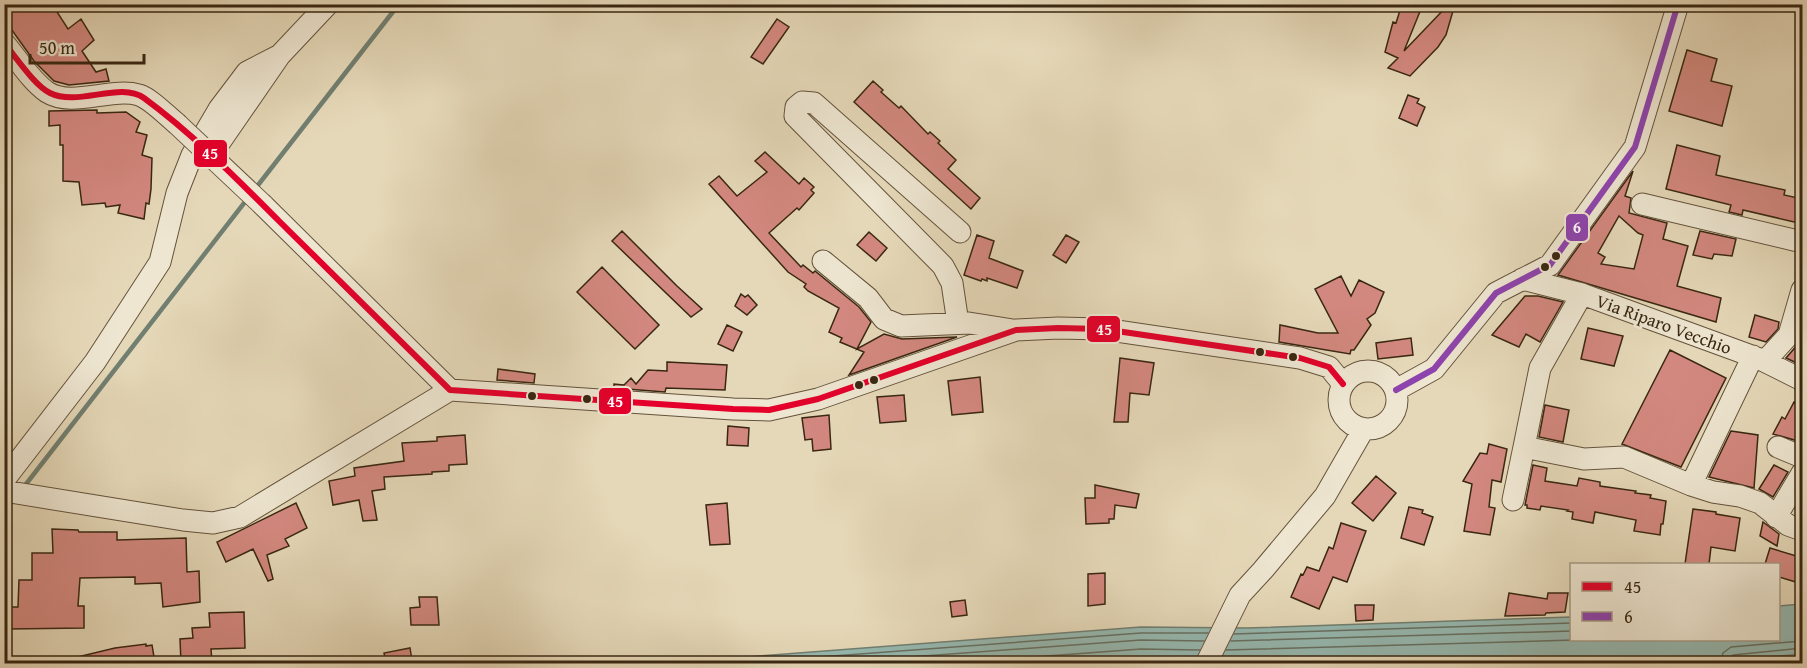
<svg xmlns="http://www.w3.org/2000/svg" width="1807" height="668" font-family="'Gentium Book Plus',serif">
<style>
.water{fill:#96b9b1;stroke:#717f71;stroke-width:1.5}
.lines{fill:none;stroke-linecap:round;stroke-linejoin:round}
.shore{stroke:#687062;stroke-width:1.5}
.stream{stroke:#717f71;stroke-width:4.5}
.building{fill:#d3887f;stroke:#392712;stroke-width:1.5;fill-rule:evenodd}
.minor-casing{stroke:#64533c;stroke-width:23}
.minor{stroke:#eee6d1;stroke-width:21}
.minor-bridge-casing{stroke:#64533c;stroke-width:23;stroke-linecap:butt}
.minor-bridge{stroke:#eee6d1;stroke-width:21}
.bus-1-casing{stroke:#eee6d1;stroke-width:10}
.bus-2-casing{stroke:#eee6d1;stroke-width:10}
.bus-1{stroke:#e4002b;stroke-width:6}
.bus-2{stroke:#8e44ad;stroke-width:6}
.bus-dot{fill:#392712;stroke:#eee6d1;stroke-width:2}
.labels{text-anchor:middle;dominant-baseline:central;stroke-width:5;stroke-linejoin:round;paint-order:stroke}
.street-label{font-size:18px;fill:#392712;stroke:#eee6d1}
.line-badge{stroke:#eee6d1;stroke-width:2}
.badge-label{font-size:16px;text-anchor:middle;font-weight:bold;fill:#fff}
</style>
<rect width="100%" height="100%" fill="#e5d8b8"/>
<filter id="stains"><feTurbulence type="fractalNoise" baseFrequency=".00333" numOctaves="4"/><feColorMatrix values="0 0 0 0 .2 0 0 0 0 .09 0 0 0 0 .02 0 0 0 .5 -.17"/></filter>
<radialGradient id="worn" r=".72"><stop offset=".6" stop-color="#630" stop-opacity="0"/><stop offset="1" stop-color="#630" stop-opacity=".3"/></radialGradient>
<path class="water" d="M 1802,604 L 1802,654 L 1704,663 L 655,664 L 1141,627 L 1247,628 L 1571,617 L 1572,640 L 1778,640 L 1779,606 Z"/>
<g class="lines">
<path class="shore" d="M 1234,634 L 1572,623
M 1231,641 L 1572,631
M 1226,650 L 1574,640
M 726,664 L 1141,633 L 1208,633
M 816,664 L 1141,640 L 1204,641
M 941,664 L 1141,649 L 1200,650
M 1720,664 L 1723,653 L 1731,647 L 1802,641
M 1728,664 L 1729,658 L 1733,655 L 1802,648"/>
<path class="stream" d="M 255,189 L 399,4
M 23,488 L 248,198
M 4,512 L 14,499"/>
</g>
<path class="building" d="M 4,4 L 52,4 L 68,29 L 81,19 L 94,40 L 82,51 L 96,72 L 106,69 L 109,81 L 69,85 L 54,81 L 34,61 L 4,19 Z
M 1402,4 L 1423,4 L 1404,51 L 1449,4 L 1455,4 L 1446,35 L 1438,47 L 1410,76 L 1388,68 L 1398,58 L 1385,52 L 1393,22 L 1396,23 Z
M 777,19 L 789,27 L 763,64 L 751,57 Z
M 1687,50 L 1717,59 L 1711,81 L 1732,86 L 1722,126 L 1669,111 Z
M 873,81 L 883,90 L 881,92 L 899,108 L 901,106 L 928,134 L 930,132 L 940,141 L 938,143 L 956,160 L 948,169 L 980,198 L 971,209 L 854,102 Z
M 1408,95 L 1419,99 L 1417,103 L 1425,107 L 1417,126 L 1399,118 Z
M 97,110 L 97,113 L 126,112 L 140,122 L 136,132 L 147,135 L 142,155 L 152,158 L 151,189 L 149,204 L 146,203 L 144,219 L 118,213 L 120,205 L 106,207 L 105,203 L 82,205 L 79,182 L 63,181 L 63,145 L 60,145 L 60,125 L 49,126 L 49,111 Z
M 1677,145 L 1720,156 L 1716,175 L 1785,190 L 1784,195 L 1803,199 L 1803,224 L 1743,210 L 1742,215 L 1729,212 L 1731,205 L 1666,189 Z
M 765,152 L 799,184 L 804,178 L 814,187 L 811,190 L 814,193 L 799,210 L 797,208 L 769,233 L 801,267 L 803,265 L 813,273 L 815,271 L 859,307 L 871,322 L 857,349 L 884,334 L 902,339 L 957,337 L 849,375 L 864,352 L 840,342 L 842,338 L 829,332 L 839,308 L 808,291 L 804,287 L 806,284 L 788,272 L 709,184 L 719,176 L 737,196 L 767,172 L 755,161 Z
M 1633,171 L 1625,196 L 1631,198 L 1629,213 L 1667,223 L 1663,239 L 1688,246 L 1677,286 L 1721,298 L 1716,322 L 1558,275 ZM 1619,216 L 1638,233 L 1643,235 L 1634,269 L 1601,264 L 1605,257 L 1598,253 Z
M 622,231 L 677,286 L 702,309 L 691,317 L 612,241 Z
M 1700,231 L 1736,239 L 1732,256 L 1714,254 L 1712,259 L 1693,255 Z
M 869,232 L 887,248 L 876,261 L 857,245 Z
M 977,235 L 994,241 L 989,258 L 1023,271 L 1017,288 L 987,278 L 987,281 L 982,279 L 981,281 L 964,275 Z
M 1066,235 L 1079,242 L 1066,263 L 1053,255 Z
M 602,267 L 659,325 L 635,349 L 577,292 Z
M 1341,276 L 1351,296 L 1359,280 L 1384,292 L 1375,313 L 1367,319 L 1371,325 L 1354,350 L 1351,350 L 1350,354 L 1279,342 L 1280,325 L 1318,333 L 1338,333 L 1315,289 Z
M 741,294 L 745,297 L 748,295 L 757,305 L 747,315 L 735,306 Z
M 1525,296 L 1538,296 L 1563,302 L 1540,342 L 1526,334 L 1519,347 L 1492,335 Z
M 1755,315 L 1779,322 L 1778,329 L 1766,342 L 1749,337 Z
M 727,325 L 742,332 L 733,351 L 718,344 Z
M 1588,328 L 1623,336 L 1614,366 L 1581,359 Z
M 1803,334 L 1803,366 L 1786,358 L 1799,343 Z
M 1411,338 L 1413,355 L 1378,359 L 1376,343 Z
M 1670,350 L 1726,378 L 1681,467 L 1622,444 Z
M 1120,358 L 1154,363 L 1149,395 L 1130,393 L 1128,422 L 1114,422 Z
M 667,362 L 727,365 L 725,390 L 666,388 L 665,392 L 614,388 L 614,384 L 624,385 L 631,378 L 636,384 L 648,370 L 667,371 Z
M 498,369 L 535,374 L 534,383 L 497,380 Z
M 980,377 L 983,412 L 952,415 L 948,381 Z
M 904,395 L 906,421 L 880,423 L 877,397 Z
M 1794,402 L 1803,407 L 1803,432 L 1798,441 L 1773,434 L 1782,417 L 1785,419 Z
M 1545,405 L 1569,410 L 1563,442 L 1539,437 Z
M 829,415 L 831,449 L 813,451 L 812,439 L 805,440 L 802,418 Z
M 728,426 L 749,428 L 748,446 L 727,445 Z
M 1731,431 L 1758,435 L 1754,488 L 1709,477 Z
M 465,435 L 467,464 L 449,465 L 449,471 L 432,472 L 432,474 L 384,477 L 385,489 L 372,491 L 377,520 L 363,521 L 359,500 L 333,505 L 329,481 L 355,476 L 354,468 L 404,461 L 402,443 L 437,441 L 437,437 Z
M 1489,444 L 1507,449 L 1501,482 L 1492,480 L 1489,507 L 1495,508 L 1490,535 L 1464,531 L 1472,484 L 1463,481 L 1480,453 L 1487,454 Z
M 1533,465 L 1547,468 L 1545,481 L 1577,486 L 1579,478 L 1600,482 L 1600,486 L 1636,491 L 1635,493 L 1651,495 L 1650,498 L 1666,501 L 1663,524 L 1661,524 L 1660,535 L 1634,531 L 1636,520 L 1595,512 L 1593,523 L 1572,519 L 1573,512 L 1567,511 L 1568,510 L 1541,506 L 1540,510 L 1527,508 L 1527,505 L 1525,505 Z
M 1774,465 L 1788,472 L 1773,497 L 1759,489 Z
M 1376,476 L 1396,493 L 1373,521 L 1352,503 Z
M 1095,485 L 1139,494 L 1136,508 L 1115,505 L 1114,519 L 1109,519 L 1109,523 L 1086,524 L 1085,498 L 1095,498 Z
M 296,503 L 307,528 L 285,539 L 289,546 L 267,555 L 273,579 L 268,581 L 253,549 L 226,562 L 217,542 Z
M 727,503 L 730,544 L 710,545 L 706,505 Z
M 1409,507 L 1423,510 L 1422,513 L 1433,517 L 1424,545 L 1401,538 Z
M 1693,509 L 1716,512 L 1716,514 L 1740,518 L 1735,551 L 1711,547 L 1709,564 L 1685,564 Z
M 1763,522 L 1779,534 L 1777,546 L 1760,536 Z
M 1341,523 L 1366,531 L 1347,582 L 1333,577 L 1319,609 L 1291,597 L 1301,574 L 1303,575 L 1307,567 L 1319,571 L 1329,547 L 1333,549 Z
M 52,529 L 78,530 L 79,532 L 117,532 L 117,540 L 186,538 L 187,572 L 199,571 L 200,602 L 163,607 L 161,583 L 135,584 L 135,577 L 80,578 L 78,606 L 84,606 L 84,628 L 9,629 L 9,607 L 18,607 L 19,580 L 32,580 L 32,553 L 53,553 Z
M 1770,548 L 1803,558 L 1803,570 L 1799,583 L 1779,577 L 1779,564 L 1765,564 Z
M 1105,573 L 1105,604 L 1088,606 L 1088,574 Z
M 1509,593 L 1547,599 L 1548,593 L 1568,593 L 1565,612 L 1546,613 L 1545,615 L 1505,616 Z
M 419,597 L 437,597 L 439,625 L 411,625 L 410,608 L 420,607 Z
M 965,600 L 967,615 L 952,617 L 950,602 Z
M 1355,605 L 1374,605 L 1373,620 L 1356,621 Z
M 244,612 L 245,648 L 211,649 L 212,662 L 181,663 L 180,639 L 193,638 L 192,628 L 210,627 L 209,613 Z
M 146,644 L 146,646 L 152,645 L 155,663 L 70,663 L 69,659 L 115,648 Z
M 410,648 L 412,660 L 386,663 L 384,653 Z"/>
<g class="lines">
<defs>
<path id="minor" d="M 4,43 C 18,59 30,80 47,92 C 72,108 111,87 139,95 C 151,99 165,114 176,123
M 211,155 L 280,55 L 328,4
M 1642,204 L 1802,242
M 263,205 L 450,390 L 733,409 L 769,410 L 818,399 L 1016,330 L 1058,328 L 1103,329 L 1300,358 L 1329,367 L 1343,384
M 823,261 L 868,298 L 884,319 L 901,326 L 969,323 L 1013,330
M 1522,279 L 1582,294 L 1760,359 L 1802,380
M 958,323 L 952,283 L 943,266 L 795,116 L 796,107 L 802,102 L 814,103 L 960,232
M 1765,361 L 1789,335 L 1802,290
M1339 400a29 29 0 1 1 58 0a29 29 0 1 1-58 0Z
M 1396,390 L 1434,369 L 1496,293 L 1550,265 L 1635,147 L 1678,4
M 1524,447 L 1540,368 L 1582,294
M 1778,447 L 1802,457
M 4,480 L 95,362 L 160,262 L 177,193 L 192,155 L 219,109 L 247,72 L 280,55
M 1691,485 L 1753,356
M 4,491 L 183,520 L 213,523 L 240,517 L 450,390
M 1513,500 L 1524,447 L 1584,459 L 1624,457 L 1691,485 L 1713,492 L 1740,496 L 1760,503 L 1788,525 L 1802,530
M 1776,517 L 1802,473
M 1206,664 L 1240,595 L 1263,570 L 1325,496 L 1363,430"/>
</defs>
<use href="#minor" class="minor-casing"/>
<use href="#minor" class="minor"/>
<defs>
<path id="minor-bridge" d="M 176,123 L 263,205"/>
</defs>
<use href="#minor-bridge" class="minor-bridge-casing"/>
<use href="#minor-bridge" class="minor-bridge"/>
<defs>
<path id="bus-1" d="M 4,43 C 16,57 34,85 50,93 C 78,107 120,81 144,98 C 193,134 236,178 279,221 C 336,277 393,334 450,390 L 733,409 L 769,410 L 818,399 L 1016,330 L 1058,328 L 1103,329 L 1300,358 L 1329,367 L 1343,384"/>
<path id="bus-2" d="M 1396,390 L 1434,369 L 1496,293 L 1550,265 L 1635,147 L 1678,4"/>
</defs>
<use href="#bus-1" class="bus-1-casing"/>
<use href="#bus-2" class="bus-2-casing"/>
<use href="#bus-1" class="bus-1"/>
<use href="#bus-2" class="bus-2"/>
</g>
<g class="bus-dot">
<circle cx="1556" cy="256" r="5"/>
<circle cx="1545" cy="267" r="5"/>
<circle cx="1260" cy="352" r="5"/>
<circle cx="1293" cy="357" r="5"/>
<circle cx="874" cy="380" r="5"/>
<circle cx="859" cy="385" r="5"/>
<circle cx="532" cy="396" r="5"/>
<circle cx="587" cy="399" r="5"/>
</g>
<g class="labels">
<g class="street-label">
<text transform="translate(1664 324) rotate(20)">Via Riparo Vecchio</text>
</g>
</g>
<g class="line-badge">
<rect x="193" y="139" width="35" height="29" rx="6" fill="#e4002b"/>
<rect x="1565" y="213" width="24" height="29" rx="6" fill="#8e44ad"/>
<rect x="1086" y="315" width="35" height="28" rx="6" fill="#e4002b"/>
<rect x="598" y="387" width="34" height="28" rx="6" fill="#e4002b"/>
</g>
<g class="badge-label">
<text x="210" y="159">45</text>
<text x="1577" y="233">6</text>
<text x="1104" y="335">45</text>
<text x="615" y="407">45</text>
</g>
<rect width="1807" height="668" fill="none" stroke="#e5d8b8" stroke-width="24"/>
<rect x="6" y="6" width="1795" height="656" fill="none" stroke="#392712" stroke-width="3"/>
<rect x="12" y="12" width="1783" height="644" fill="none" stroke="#392712" stroke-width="1.5"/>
<rect x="1570" y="563" width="210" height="78" fill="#eee6d1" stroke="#a69a85" stroke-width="1.5"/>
<rect x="1582" y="582" width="30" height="9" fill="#e4002b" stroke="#a69a85" stroke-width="1.5"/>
<text x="1624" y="593" font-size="18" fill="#392712">45</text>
<rect x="1582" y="612" width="30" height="9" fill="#8e44ad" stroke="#a69a85" stroke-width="1.5"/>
<text x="1624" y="623" font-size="18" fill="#392712">6</text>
<path d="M30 54v9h114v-9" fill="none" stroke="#392712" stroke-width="3"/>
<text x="39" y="54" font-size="18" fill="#392712" stroke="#eee6d1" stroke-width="4.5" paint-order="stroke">50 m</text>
<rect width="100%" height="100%" filter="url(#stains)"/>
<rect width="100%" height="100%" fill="url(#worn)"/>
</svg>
